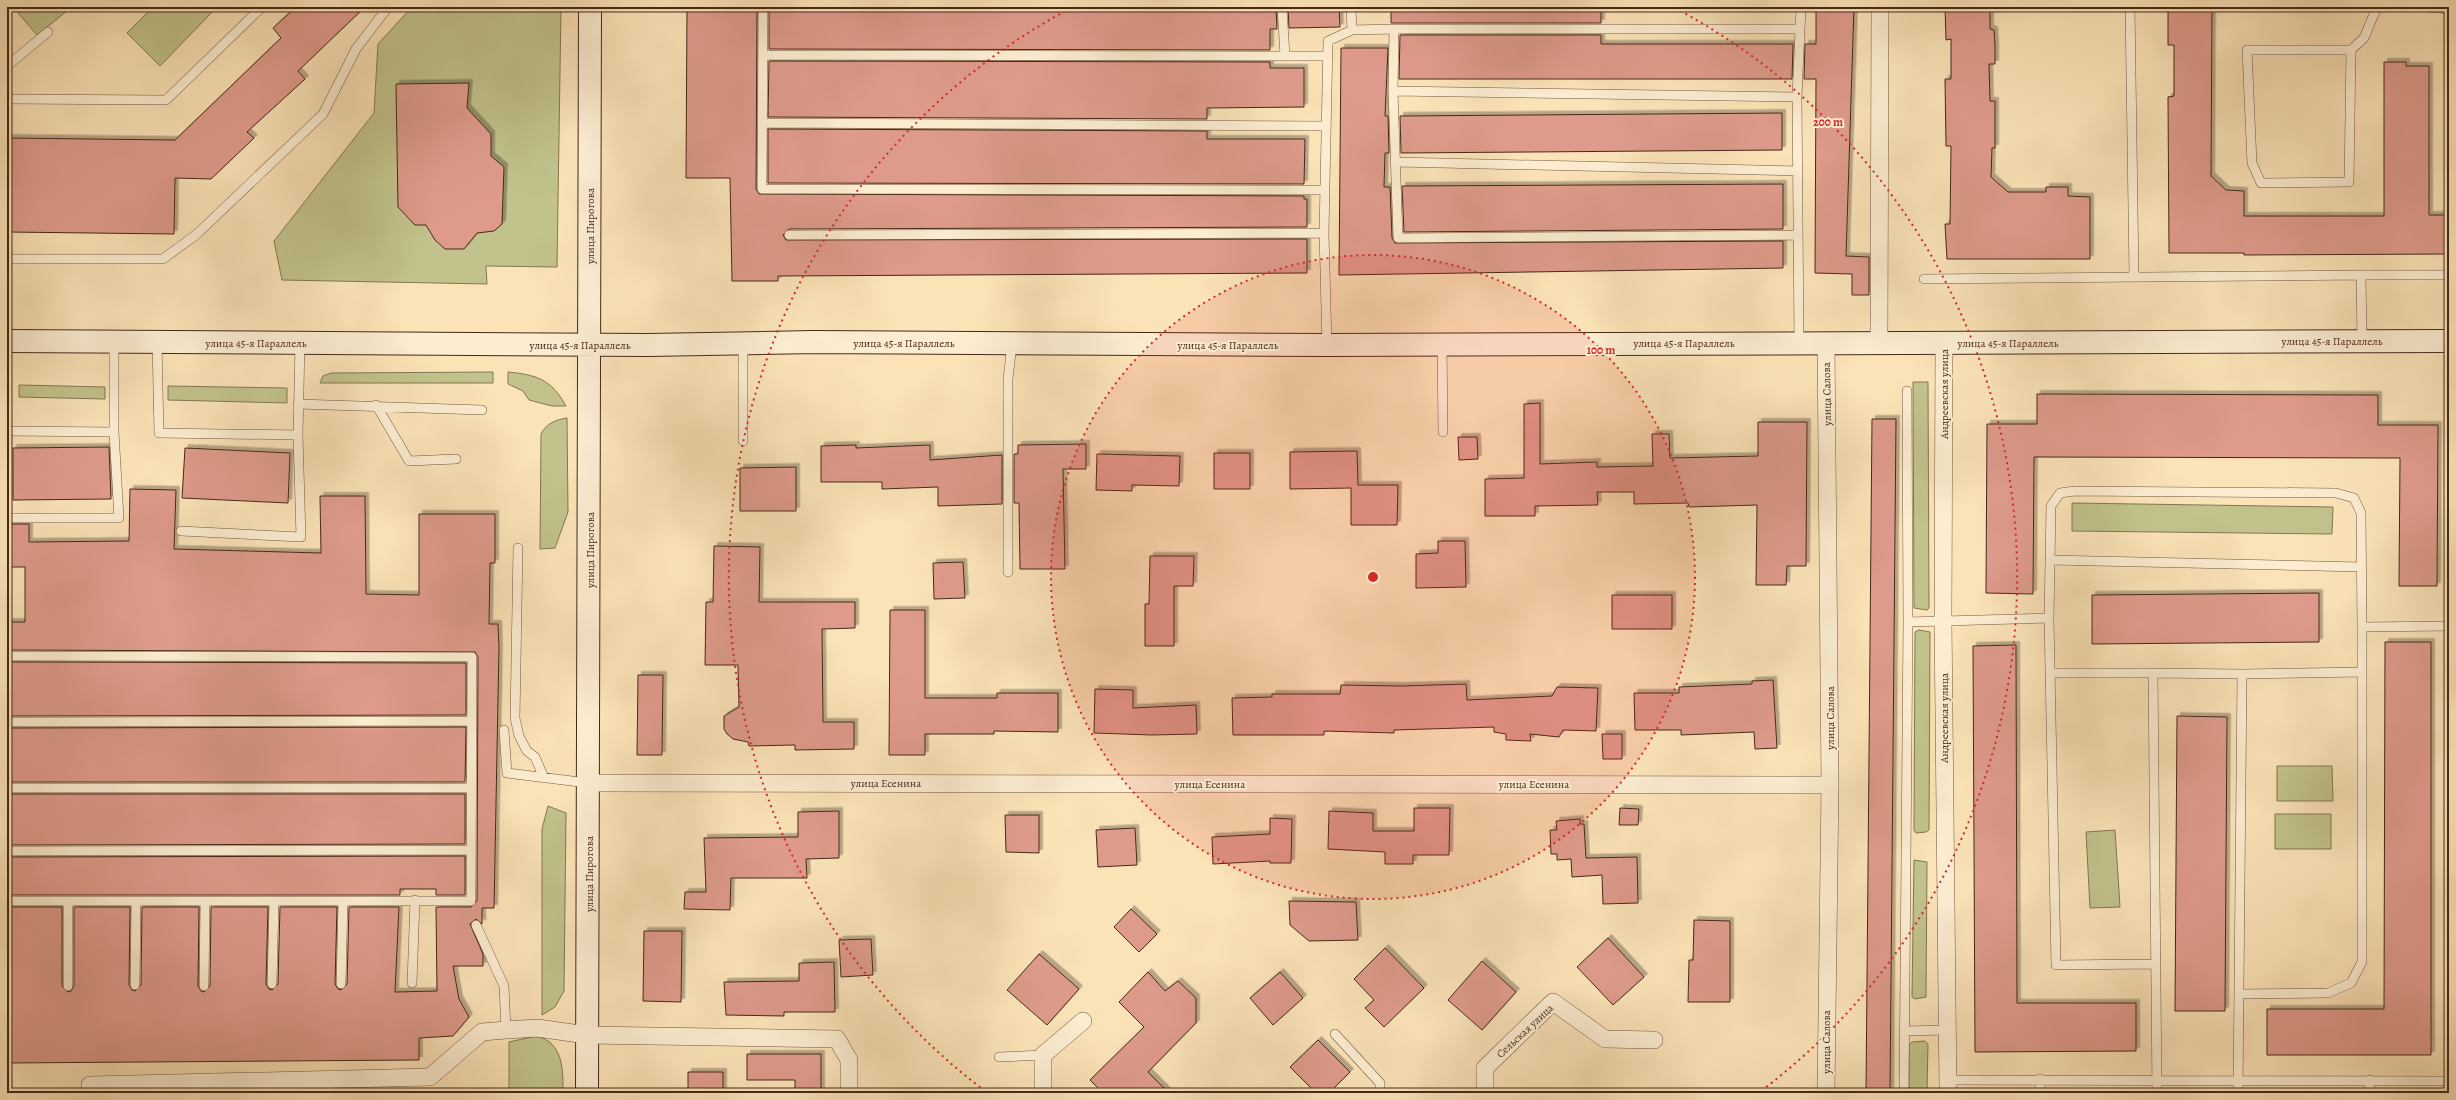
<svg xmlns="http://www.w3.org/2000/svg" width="2456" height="1100" font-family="Alegreya,serif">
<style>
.green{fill:#c2c38c;stroke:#847652}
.building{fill:#de9b8b;stroke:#472818;filter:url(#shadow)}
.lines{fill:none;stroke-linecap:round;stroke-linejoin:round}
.lane-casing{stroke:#745740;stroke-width:10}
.street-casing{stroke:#745740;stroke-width:18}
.secondary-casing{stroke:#472818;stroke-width:24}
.lane{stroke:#fcedd1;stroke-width:9}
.street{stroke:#fcedd1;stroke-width:17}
.secondary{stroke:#fcedd1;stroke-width:22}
.ring{fill:none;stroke:#d62828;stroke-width:2;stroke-dasharray:2 4}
.labels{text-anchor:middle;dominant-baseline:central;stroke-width:4;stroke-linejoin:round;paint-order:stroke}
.street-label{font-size:11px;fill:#472818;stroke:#fcedd1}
.centre{fill:#d62828;stroke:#fcedd1;stroke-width:2}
.ring-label{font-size:12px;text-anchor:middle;font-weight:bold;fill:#d62828;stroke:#fcedd1;stroke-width:4;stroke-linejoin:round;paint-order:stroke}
</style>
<defs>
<filter id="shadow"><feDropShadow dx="3.5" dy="-3.5" stdDeviation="0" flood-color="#0004"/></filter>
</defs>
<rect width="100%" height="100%" fill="#fbe3b8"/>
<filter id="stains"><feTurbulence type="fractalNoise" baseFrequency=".005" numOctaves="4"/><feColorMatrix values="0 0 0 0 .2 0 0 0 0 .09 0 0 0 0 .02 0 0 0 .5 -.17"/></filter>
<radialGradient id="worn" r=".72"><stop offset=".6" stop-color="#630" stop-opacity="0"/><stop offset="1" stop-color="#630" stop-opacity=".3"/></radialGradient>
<path class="green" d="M 13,7 L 72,7 L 37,35 Z
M 153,7 L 217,7 L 160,66 L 127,33 Z
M 412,7 L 561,7 L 557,267 L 486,266 L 487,284 L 282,280 L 274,241 L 374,113 L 378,44 Z
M 493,372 L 493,383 L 320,383 L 323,376 L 331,373 Z
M 508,372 C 537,375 551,379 566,406 L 552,406 L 529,400 L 523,391 L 508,384 Z
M 1913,382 L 1928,382 L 1929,608 L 1927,610 L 1914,608 Z
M 19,385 L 105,387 L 105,399 L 19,397 Z
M 168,386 L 287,388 L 287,403 L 168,400 Z
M 567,418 L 568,512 L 555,548 L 540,549 L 541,434 C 547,423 555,420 567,418 Z
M 2072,503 L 2333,507 L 2332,534 L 2072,531 Z
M 1919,630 L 1930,632 L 1929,830 L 1926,832 L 1916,833 L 1914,830 L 1915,632 Z
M 2277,766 L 2332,766 L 2333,801 L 2277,801 Z
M 548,806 L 566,813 L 564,991 L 555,1007 L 542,1015 L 542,829 Z
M 2275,814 L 2331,814 L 2331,849 L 2275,849 Z
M 2115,830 L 2120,907 L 2090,908 L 2086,832 Z
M 1914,860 L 1927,862 L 1926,997 L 1915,999 L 1912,997 Z
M 536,1036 C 564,1042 563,1071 563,1093 L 509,1093 L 509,1042 Z
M 1925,1041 L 1928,1044 L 1927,1093 L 1909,1093 L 1909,1045 L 1912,1042 Z"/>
<path class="building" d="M 296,7 L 365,7 L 298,71 L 305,79 L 247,132 L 254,138 L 211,179 L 175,178 L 174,234 L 7,232 L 7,138 L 175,140 L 281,38 L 273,28 Z
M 687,7 L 757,7 L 756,189 L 759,194 L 1304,196 L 1304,199 L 1307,199 L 1307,227 L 789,229 L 783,235 L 786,240 L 1307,239 L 1307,273 L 778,276 L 778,281 L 732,281 L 730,178 L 686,178 Z
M 769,7 L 1276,7 L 1277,29 L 1270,29 L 1270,50 L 769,49 Z
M 1288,7 L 1339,7 L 1340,27 L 1289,28 Z
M 1391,7 L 1601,7 L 1601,23 L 1391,23 Z
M 1816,7 L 1854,7 L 1846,256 L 1869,257 L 1869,295 L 1852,295 L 1852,274 L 1815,273 L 1816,79 L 1804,79 L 1805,44 L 1816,44 Z
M 1945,7 L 1990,7 L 1990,29 L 1994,30 L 1995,44 L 1995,64 L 1989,64 L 1990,101 L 1995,101 L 1995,148 L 1992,148 L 1991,177 L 2008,192 L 2046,192 L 2046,187 L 2068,187 L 2068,196 L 2090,197 L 2090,259 L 1947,259 L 1945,224 L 1950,224 L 1951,146 L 1946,146 L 1945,79 L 1951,79 L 1951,39 L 1946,40 Z
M 2168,7 L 2212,7 L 2211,176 L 2226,190 L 2244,191 L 2244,216 L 2384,216 L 2384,62 L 2406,62 L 2406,66 L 2429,66 L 2429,215 L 2449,215 L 2449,254 L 2244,255 L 2244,253 L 2169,253 L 2168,97 L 2174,96 L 2174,45 L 2168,45 Z
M 1400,35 L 1601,35 L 1601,44 L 1793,44 L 1792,79 L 1399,79 Z
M 1341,48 L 1388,48 L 1385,116 L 1388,116 L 1389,153 L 1385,153 L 1384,187 L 1390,187 L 1392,238 L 1395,243 L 1783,241 L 1783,268 L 1339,275 Z
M 769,61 L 1270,62 L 1270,68 L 1304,68 L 1304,107 L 1207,108 L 1207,119 L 768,117 Z
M 469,83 L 467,108 L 491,134 L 491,156 L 504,167 L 502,224 L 494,231 L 477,233 L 464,249 L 445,249 L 435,240 L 426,225 L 415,225 L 398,207 L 396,84 Z
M 1782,113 L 1782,150 L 1401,153 L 1400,116 Z
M 768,129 L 1207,131 L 1207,139 L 1305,139 L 1304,184 L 768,183 Z
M 1783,184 L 1783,229 L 1404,232 L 1402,186 Z
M 2037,394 L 2378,395 L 2378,425 L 2438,425 L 2437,586 L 2399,586 L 2400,458 L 2034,457 L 2033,594 L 1986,593 L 1987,424 L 2037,424 Z
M 1540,403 L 1540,464 L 1597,462 L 1597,467 L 1653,466 L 1652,434 L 1669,434 L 1670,458 L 1758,456 L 1758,422 L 1807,422 L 1806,566 L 1787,566 L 1786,585 L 1756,585 L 1757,505 L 1689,507 L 1688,503 L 1634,504 L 1634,492 L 1597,492 L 1598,505 L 1535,506 L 1535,516 L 1485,516 L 1485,479 L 1524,478 L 1524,404 Z
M 1872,419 L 1896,419 L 1890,1093 L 1866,1093 Z
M 1458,437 L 1477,437 L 1478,459 L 1459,460 Z
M 1086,444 L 1086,469 L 1063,469 L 1065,569 L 1020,569 L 1019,503 L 1014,503 L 1014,454 L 1018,454 L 1018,445 Z
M 856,445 L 856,448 L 930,445 L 930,460 L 1002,455 L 1002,504 L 938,506 L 938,487 L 882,489 L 882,482 L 821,482 L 821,446 Z
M 109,447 L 111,499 L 13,500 L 13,448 Z
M 185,448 L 290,453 L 288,503 L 182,498 Z
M 1357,451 L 1358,485 L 1398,485 L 1397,525 L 1351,525 L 1351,488 L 1290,489 L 1290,452 Z
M 1214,453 L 1250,453 L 1250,489 L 1214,489 Z
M 1097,454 L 1180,456 L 1179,486 L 1132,485 L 1132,491 L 1096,490 Z
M 796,467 L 796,511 L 740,511 L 740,468 Z
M 130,489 L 176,490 L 174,549 L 321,553 L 320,496 L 365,496 L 366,594 L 419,595 L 419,514 L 495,514 L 495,563 L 490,563 L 489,624 L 498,624 L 499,648 L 494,908 L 482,908 L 482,924 L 476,919 L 470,924 L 483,954 L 483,966 L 453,966 L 459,999 L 469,1017 L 453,1036 L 419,1038 L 419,1060 L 7,1063 L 9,907 L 62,907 L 62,986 L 68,992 L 71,991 L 74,986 L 74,907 L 130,907 L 129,985 L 132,990 L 135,991 L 141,985 L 142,907 L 199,907 L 198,986 L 201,991 L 204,992 L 210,986 L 211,907 L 268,907 L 266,984 L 269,989 L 272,990 L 278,984 L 280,907 L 337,907 L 335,984 L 338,989 L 341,990 L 347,984 L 349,907 L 399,907 L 395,992 L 437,991 L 436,907 L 471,907 L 477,901 L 478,657 L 475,652 L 7,650 L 7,622 L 25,622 L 25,567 L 7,567 L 7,524 L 29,524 L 29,542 L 129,541 Z
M 1438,541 L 1465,541 L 1466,587 L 1416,588 L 1416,554 L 1438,553 Z
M 714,546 L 760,547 L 759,602 L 855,602 L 855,628 L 822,629 L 823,722 L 854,722 L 854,749 L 795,750 L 795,745 L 749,746 L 748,742 L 733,739 L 727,734 L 724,729 L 724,716 L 739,707 L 738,665 L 705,665 L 706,602 L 713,602 Z
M 1150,556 L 1194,556 L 1193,586 L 1174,586 L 1174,646 L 1145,646 L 1145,604 L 1149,604 Z
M 963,562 L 965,598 L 934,599 L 933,563 Z
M 2319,593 L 2319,642 L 2092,644 L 2092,595 Z
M 1612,595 L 1672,595 L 1672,629 L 1612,629 Z
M 890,610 L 925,610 L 925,698 L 997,698 L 997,693 L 1058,693 L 1058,732 L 994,731 L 994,734 L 925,734 L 925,755 L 889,755 Z
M 2385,642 L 2431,642 L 2431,1055 L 2267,1055 L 2267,1009 L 2384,1009 Z
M 2016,645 L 2017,1003 L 2136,1003 L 2136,1051 L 1975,1052 L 1973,646 Z
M 7,662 L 466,663 L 466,715 L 7,716 Z
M 638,675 L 663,675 L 662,755 L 637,755 Z
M 1773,680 L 1777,748 L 1755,749 L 1754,732 L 1681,735 L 1681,730 L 1635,730 L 1634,693 L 1679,693 L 1679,687 L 1752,684 L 1752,681 Z
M 1466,684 L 1467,700 L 1552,696 L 1557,687 L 1598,688 L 1596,731 L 1563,730 L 1559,737 L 1530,734 L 1531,741 L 1506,740 L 1506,734 L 1494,732 L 1494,727 L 1394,730 L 1394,733 L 1324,731 L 1324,735 L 1233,735 L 1232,698 L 1272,697 L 1272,694 L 1340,694 L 1341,685 L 1401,686 Z
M 1095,689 L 1133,690 L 1133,708 L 1196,705 L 1197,734 L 1152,735 L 1094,733 Z
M 2177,716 L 2227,717 L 2225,1011 L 2175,1011 Z
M 466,727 L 465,782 L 7,782 L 7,728 Z
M 1602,734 L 1622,734 L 1622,759 L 1603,759 Z
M 7,794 L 465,794 L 465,844 L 7,845 Z
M 1414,808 L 1450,808 L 1449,855 L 1413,855 L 1413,864 L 1385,864 L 1385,852 L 1328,849 L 1329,811 L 1373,813 L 1373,831 L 1414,831 Z
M 1620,808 L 1639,809 L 1638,825 L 1619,825 Z
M 839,811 L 839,858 L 806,859 L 807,878 L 731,878 L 730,910 L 684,909 L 685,892 L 706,892 L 704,838 L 798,837 L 798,812 Z
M 1005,815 L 1039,815 L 1039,853 L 1006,852 Z
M 1270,818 L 1292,819 L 1291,863 L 1270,863 L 1270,861 L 1213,864 L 1212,837 L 1270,834 Z
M 1580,819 L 1580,824 L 1584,824 L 1586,858 L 1637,857 L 1638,903 L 1603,904 L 1602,875 L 1572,877 L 1571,859 L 1557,860 L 1557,854 L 1551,854 L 1550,830 L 1557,830 L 1556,821 Z
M 1135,828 L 1137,865 L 1098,867 L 1096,830 Z
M 465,856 L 465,895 L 436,895 L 436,889 L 400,889 L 400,895 L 9,895 L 9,890 L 7,890 L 7,857 Z
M 1289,901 L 1356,902 L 1358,940 L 1309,941 L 1290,925 Z
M 1131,909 L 1157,934 L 1139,952 L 1114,927 Z
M 1694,920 L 1730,921 L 1730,1002 L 1688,1002 L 1689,960 L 1693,960 Z
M 644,931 L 682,931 L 681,1002 L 643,1001 Z
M 1608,938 L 1644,977 L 1613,1005 L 1577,967 Z
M 871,939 L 873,975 L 841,977 L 839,940 Z
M 1385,948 L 1424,988 L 1384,1027 L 1365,1008 L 1374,1000 L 1354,979 Z
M 1039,954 L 1079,989 L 1047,1025 L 1007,990 Z
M 1482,961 L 1516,992 L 1482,1030 L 1448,1000 Z
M 834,962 L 835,1012 L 784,1012 L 784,1016 L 726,1015 L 724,982 L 799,981 L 799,963 Z
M 1148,972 L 1165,991 L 1178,981 L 1196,998 L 1196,1023 L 1148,1072 L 1169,1093 L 1103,1093 L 1090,1080 L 1144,1027 L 1119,1002 Z
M 1280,972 L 1303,998 L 1273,1025 L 1250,998 Z
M 1318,1040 L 1350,1072 L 1329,1093 L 1316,1093 L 1290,1067 Z
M 747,1054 L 821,1054 L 821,1093 L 795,1093 L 795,1080 L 747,1080 Z
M 688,1072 L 723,1072 L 723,1093 L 688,1093 Z"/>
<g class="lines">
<defs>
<path id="lane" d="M 763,7 L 762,189 L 1325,190
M 1282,7 L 1285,56
M 1351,7 L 1352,30
M 2130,7 L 2134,277
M 2427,7 L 2449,9
M 1394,29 L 1393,91 L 1398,238 L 1798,235
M 2351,50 L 2349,182 L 2261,183 L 2252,163 L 2247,50 L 2351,50 L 2364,38 L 2377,7
M 764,55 L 1326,56
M 7,66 L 48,32
M 1393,91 L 1797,97
M 7,99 L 166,100 L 262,7
M 764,123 L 1325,126
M 1397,162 L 1798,171
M 789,235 L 1324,233
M 7,259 L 163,259 L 197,234 L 323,114 L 356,49 L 388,7
M 2361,275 L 2449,275
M 1924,279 L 2361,275 L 2362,341
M 7,323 L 7,419
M 1799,342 L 1797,97 L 1801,7
M 157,343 L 159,433 L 298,435
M 1442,344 L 1443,432
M 743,345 L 743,441
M 1327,345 L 1324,233 L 1328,41 L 1352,30 L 1394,29 L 1800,29
M 298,404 L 482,410
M 376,405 L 409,461 L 456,459
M 7,431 L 114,432
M 7,518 L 119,518 L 114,432 L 114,342
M 181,531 L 301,537 L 298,435 L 300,343
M 518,548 L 515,718 L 519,736 L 527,751 L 535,757 L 544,778
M 2050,560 L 2361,567
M 1008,572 L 1008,379 L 1012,344
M 2049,618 L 2056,965 L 2155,964
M 1908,622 L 2049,618 L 2051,506 L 2060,493 L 2075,491 L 2336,493 L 2354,498 L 2361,513 L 2362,627 L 2449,626
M 7,656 L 472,657 L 471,901 L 7,901
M 2050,673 L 2153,673
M 2242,674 L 2362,672
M 7,722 L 472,721
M 504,730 L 507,773 L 588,783
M 7,788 L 471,788
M 7,851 L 471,850
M 68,901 L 68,986
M 476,925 L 504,986 L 506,1030
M 412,983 L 415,900
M 272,984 L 274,901
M 341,984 L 343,901
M 135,985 L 136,901
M 204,986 L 205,901
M 2239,994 L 2328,993 L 2351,983 L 2362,962 L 2362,627
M 1904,1031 L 1947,1030
M 1335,1034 L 1380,1083 L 1380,1093
M 999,1057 L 1043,1055
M 2040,1079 L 2040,1093
M 1948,1080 L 2449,1081
M 1904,1093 L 1908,622 L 1907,391
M 2157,1093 L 2153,673 L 2242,674 L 2238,1093
M 2369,1093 L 2370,1080"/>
<path id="street" d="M 1879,343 L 1880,7
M 1944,343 L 1943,621 L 1948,1093
M 589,783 L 1830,785
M 90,1085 L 430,1077 L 482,1032 L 506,1030 L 537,1028 L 587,1035 L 837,1039 L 849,1060 L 849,1091
M 1043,1093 L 1043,1055 L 1083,1021
M 1485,1093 L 1485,1068 L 1553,1002 L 1605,1039 L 1654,1040
M 1826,1093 L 1830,785 L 1826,343"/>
<path id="secondary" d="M 7,341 L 648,345 L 814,342 L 1327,345 L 2449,341
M 587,1093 L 590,7"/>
</defs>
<use href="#lane" class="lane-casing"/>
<use href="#street" class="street-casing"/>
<use href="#secondary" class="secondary-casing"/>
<use href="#lane" class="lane"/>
<use href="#street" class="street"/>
<use href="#secondary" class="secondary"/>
</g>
<circle cx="1373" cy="577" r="322" fill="#d62828" fill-opacity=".12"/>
<g class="ring">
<circle cx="1373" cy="577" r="322"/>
<path d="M985 1091A644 644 0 0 1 1071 8M1675 8A644 644 0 0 1 1761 1091"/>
</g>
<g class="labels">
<g class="street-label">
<text transform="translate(590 226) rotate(-90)">улица Пирогова</text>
<text x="2332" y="341">улица 45-я Параллель</text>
<text x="256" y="343">улица 45-я Параллель</text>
<text x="904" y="343">улица 45-я Параллель</text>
<text x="1684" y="343">улица 45-я Параллель</text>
<text x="2008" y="343">улица 45-я Параллель</text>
<text x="580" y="345">улица 45-я Параллель</text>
<text x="1228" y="345">улица 45-я Параллель</text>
<text transform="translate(1827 394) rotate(-91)">улица Салова</text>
<text transform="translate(1944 394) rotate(-90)">Андреевская улица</text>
<text transform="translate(590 550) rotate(-90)">улица Пирогова</text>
<text transform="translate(1830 718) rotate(-90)">улица Салова</text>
<text transform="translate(1944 718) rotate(-90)">Андреевская улица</text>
<text x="886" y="783">улица Есенина</text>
<text x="1210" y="784">улица Есенина</text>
<text x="1534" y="784">улица Есенина</text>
<text transform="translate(589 874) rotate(-90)">улица Пирогова</text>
<text transform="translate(1525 1031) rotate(-43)">Сельская улица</text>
<text transform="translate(1826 1042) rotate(-90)">улица Салова</text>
</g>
</g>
<circle cx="1373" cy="577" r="6" class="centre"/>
<g class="ring-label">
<text x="1828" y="126">200 m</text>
<text x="1601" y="354">100 m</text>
</g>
<rect width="2456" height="1100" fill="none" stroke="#fbe3b8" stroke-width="24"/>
<rect x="8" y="8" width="2440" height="1084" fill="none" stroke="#472818" stroke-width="2"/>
<rect x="12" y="12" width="2432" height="1076" fill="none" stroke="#472818"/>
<rect width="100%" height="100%" filter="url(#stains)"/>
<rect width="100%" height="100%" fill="url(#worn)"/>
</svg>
